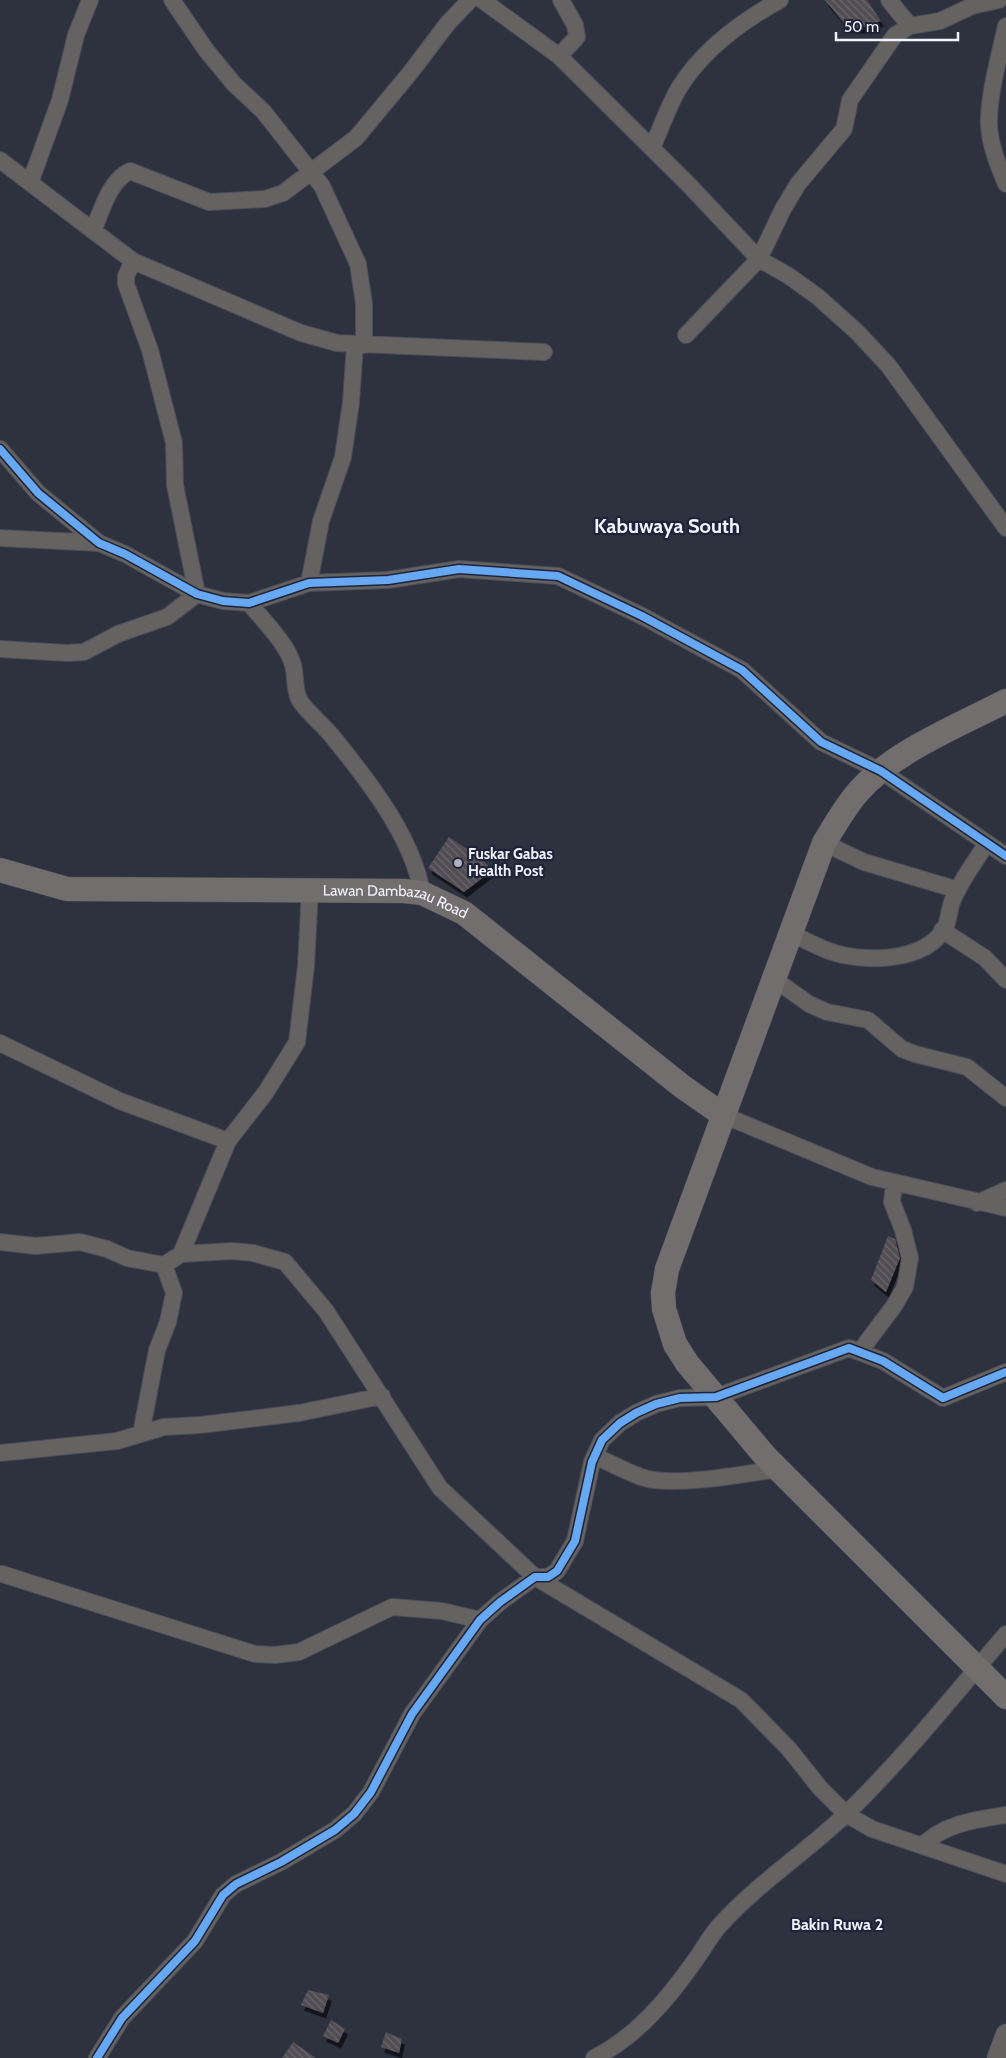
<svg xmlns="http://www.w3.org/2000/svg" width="1006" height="2058" font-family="Cabin,sans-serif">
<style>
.building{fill:url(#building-back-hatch);filter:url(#shadow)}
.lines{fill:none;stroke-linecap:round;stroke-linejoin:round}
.minor-casing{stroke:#4b4e58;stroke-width:18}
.tertiary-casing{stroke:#4b4e58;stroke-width:21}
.secondary-casing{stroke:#4b4e58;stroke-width:25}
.minor{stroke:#656262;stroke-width:16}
.tertiary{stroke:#656262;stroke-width:20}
.secondary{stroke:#716e6d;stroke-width:24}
.cycleway-casing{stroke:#1f243a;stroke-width:11}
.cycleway{stroke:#66a8f1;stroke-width:8}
.poi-dot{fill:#adafba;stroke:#1f243a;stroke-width:2}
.labels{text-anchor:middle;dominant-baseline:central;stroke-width:4.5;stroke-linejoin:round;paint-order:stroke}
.poi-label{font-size:15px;font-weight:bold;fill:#f1f3fd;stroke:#1f243a;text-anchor:start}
.street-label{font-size:15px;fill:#f1f3fd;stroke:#1f243a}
.neighbourhood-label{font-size:16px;font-weight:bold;fill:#f1f3fd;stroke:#1f243a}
.district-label{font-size:20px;font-weight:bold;fill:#f1f3fd;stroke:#1f243a}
</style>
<defs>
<pattern id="building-back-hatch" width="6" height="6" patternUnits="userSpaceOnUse" patternTransform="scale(1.25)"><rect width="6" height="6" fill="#514d53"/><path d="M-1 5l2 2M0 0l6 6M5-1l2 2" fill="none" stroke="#6a676d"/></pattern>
<filter id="shadow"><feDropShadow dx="3" dy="5.5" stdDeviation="0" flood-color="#0009"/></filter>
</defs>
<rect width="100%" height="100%" fill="#2e323f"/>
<path class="building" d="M 825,0 L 867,0 L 881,21 L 861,28 L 847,27 Z
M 449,837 L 480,858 L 493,870 L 464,892 L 428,868 Z
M 888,1236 L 895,1239 L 900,1258 L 886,1292 L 871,1280 Z
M 308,1990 L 329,1995 L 323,2013 L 301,2005 Z
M 331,2020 L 345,2029 L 338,2043 L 323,2036 Z
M 386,2032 L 402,2039 L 399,2053 L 381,2047 Z
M 293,2042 L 316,2058 L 282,2058 Z"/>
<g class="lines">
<defs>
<path id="minor" d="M 172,0 L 206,50 L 234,84 L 263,111 L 322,186 L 358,264 L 364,304 L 364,345
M 482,0 L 559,56 L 688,184 L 759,259 L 789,276 L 818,297 L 856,331 L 888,365 L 1006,528
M 889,0 L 910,26
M 1006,26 C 1000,54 988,96 989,125 C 990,145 998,165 1006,184
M 559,56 L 577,37 L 575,25 L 561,0
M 652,148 C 661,128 668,107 679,88 C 702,51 742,21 780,0
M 0,160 L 133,261 L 301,333 L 337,343 L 544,352
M 30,183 L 60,100 L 76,35 L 90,0
M 93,231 C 102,210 109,181 130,171 L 209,202 L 265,199 L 283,193 L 356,138 L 410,73 L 448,23 L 470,0
M 133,261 L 126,276 L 126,284 L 150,350 L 174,443 L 175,485 L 197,594
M 686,335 L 759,259 L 783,209 L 798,184 L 844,129 L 850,100 L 895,35 L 910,26 L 940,21 L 972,6 L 999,0
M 0,449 L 38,493 L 99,543 L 125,554 L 197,594 L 223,601 L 249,603 L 309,583 L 388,580 L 459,569 L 558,576 L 642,616 L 742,670 L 821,742 L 881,771 L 1006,856
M 0,538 L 99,543
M 309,583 L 321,521 L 343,457 L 351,402 L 355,344
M 249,603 C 263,620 288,645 293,665 C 296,676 294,689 299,699 C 302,707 325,727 332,736 C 367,779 413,837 422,893
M 0,649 L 67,653 L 84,652 L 118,634 L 167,617 L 197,594
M 824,843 L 864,862 L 958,890
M 942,930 L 985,958 L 1006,980
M 790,933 C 803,939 816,946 829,951 C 863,963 924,963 945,928 C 949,920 949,910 952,902 C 960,881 975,862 987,843
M 774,979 L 809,1004 L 827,1012 L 868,1020 L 902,1049 L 915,1054 L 967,1067 L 1006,1098
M 0,1043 L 120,1101 L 228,1141
M 723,1115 L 872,1177 L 1006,1208
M 977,1203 L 1006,1190
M 0,1242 L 36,1246 L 80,1242 L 107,1249 L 127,1258 L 164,1265
M 181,1254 L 232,1251 L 253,1253 L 285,1262 L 326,1311 L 440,1488 L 535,1577 L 741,1700 L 789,1749 L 820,1788 L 846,1814 L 872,1829 L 1006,1874
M 861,1350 L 894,1306 L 905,1287 L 910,1258 L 903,1230 L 892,1202 L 894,1183
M 141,1434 L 157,1350 L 168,1322 L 174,1293 L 164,1265 L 181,1254 L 228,1141 L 266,1092 L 297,1042 L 306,966 L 310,889
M 0,1453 L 117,1441 L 164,1427 L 200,1425 L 299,1413 L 382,1396
M 595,1456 C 610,1463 625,1471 641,1477 C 671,1488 745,1474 778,1469
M 2,1574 L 255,1654 L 275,1655 L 299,1652 L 392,1607 L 442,1611 L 480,1620
M 922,1846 C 945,1823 975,1820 1006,1815
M 97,2058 L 122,2018 L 195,1941 L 223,1895 L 236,1884 L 281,1862 L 335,1830 L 354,1814 L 371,1792 L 412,1714 L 480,1620 L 500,1602 L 535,1577 L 548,1577 L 557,1571 L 575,1541 L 592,1462 L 602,1440 L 620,1423 L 636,1413 L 656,1404 L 680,1398 L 716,1397 L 849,1348 L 883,1361 L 943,1398 L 1006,1372
M 594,2058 C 636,2037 667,2000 694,1962 C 703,1950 710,1936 720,1925 C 757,1884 805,1853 845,1815 C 903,1759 954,1695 1006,1634"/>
<path id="tertiary" d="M 997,2058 L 1006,2034"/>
<g id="secondary">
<path d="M 1006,701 C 958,726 894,751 858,792 C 845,807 835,825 824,843 L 667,1269 L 663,1293 L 664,1309 L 675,1344 L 687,1363 L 765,1456 L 1006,1697"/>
<path id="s1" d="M 0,870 L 67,889 L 404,891 L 422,893 L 464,913 L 683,1087 L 723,1115"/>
</g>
</defs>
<use href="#minor" class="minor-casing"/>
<use href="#tertiary" class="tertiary-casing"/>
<use href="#secondary" class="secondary-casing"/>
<use href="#minor" class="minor"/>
<use href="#tertiary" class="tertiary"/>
<use href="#secondary" class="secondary"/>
<defs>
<path id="cycleway" d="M 0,449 L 38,493 L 99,543 L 125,554 L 197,594 L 223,601 L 249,603 L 309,583 L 388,580 L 459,569 L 558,576 L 642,616 L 742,670 L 821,742 L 881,771 L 1006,856
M 97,2058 L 122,2018 L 195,1941 L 223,1895 L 236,1884 L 281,1862 L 335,1830 L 354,1814 L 371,1792 L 412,1714 L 480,1620 L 500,1602 L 535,1577 L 548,1577 L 557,1571 L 575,1541 L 592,1462 L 602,1440 L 620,1423 L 636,1413 L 656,1404 L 680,1398 L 716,1397 L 849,1348 L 883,1361 L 943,1398 L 1006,1372"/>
</defs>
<use href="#cycleway" class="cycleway-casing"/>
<use href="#cycleway" class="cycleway"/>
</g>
<circle class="poi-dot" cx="458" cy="863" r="5"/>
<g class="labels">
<g class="poi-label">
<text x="468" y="854">Fuskar Gabas<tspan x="468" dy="17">Health Post</tspan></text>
</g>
<g class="street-label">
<text stroke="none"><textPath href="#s1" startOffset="400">Lawan Dambazau Road</textPath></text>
</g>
<g class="neighbourhood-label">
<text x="837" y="1924">Bakin Ruwa 2</text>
</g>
<g class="district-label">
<text x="667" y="526">Kabuwaya South</text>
</g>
</g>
<path d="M836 32v8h122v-8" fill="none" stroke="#f1f3fd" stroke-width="2.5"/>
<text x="844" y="32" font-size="15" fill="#f1f3fd" stroke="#1f243a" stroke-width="4" paint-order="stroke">50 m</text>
</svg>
